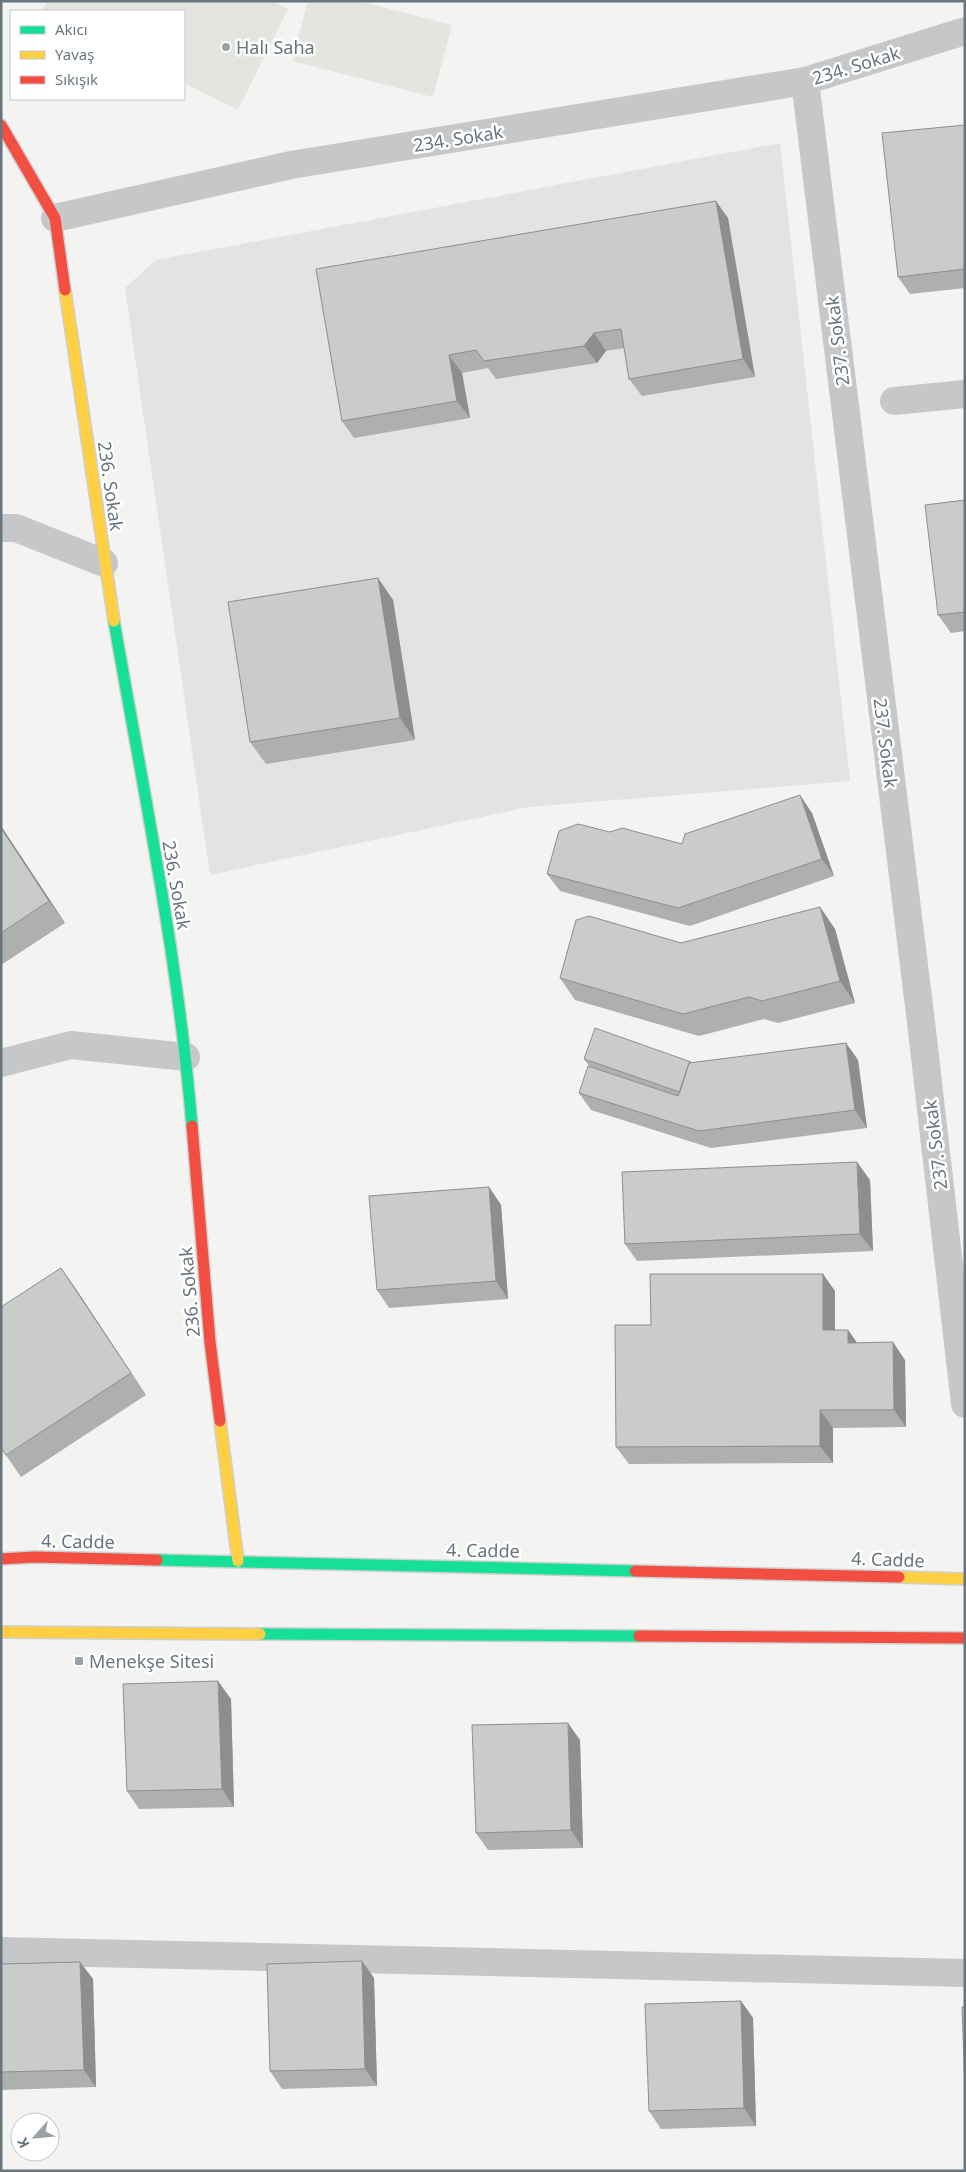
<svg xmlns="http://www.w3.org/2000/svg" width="966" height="2172" font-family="'Noto Sans',sans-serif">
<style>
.built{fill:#e2e3e3}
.green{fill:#e2e5e0}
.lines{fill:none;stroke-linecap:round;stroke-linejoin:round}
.fast-casing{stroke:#cfd0d0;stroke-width:14}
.slow-casing{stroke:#cfd0d0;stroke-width:14}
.jam-casing{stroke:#cfd0d0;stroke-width:14}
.street{stroke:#c6c7c8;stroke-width:28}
.fast{stroke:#16e098;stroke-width:11}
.slow{stroke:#ffcf43;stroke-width:11}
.jam{stroke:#f24e42;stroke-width:11}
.wall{fill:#aeafaf}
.shaded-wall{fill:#8d8e8e}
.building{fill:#cacbcb;stroke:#8d8e8e}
.poi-dot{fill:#98a2a7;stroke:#fff;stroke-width:2}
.labels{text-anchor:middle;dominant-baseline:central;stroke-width:5;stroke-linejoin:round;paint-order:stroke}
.poi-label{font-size:18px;fill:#67767e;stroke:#fff;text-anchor:start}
.street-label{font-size:18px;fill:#67767e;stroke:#fff}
</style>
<rect width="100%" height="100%" fill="#f3f3f2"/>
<path class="built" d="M 780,143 L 850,781 L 529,807 L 210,875 L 125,288 L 156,260 Z"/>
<path class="green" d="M 47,1 L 273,1 L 288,9 L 238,110 L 184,83 L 184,11 L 42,11 Z
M 308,1 L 359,1 L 452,25 L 433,97 L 292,61 Z"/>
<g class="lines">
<defs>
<path id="fast" d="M 114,621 C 143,789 178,956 192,1126
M 157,1560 L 635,1571
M 260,1634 L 639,1636"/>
<path id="slow" d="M 65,290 L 114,621
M 220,1421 L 238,1561
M 899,1577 L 965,1579
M 1,1632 L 260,1634"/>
<path id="jam" d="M 1,125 L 55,218 L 65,290
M 192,1126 L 210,1342 L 220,1421
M 1,1559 L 34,1557 L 157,1560
M 635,1571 L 899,1577
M 639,1636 L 965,1638"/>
</defs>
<use href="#fast" class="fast-casing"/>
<use href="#slow" class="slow-casing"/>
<use href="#jam" class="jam-casing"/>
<path class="street" d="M 805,81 L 921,1022 L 965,1404
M 55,218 L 291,165 L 805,81 L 965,31
M 894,401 L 965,394
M 1,528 L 16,528 L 104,563
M 1,1063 L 71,1045 L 186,1057
M 1,1951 L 965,1973"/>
<use href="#fast" class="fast"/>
<use href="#slow" class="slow"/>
<use href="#jam" class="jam"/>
</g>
<path class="wall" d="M 965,125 L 965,288 L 910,294 L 898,277 Z
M 728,218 L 755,377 L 642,396 L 629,379 L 624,348 L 606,351 L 597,363 L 496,379 L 488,368 L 462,373 L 470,418 L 354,438 L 342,421 L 316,269 Z
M 965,500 L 965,631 L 951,633 L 938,615 Z
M 378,578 L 393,600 L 415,740 L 266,764 L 250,742 Z
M 812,813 L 834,876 L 690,926 L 560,891 L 547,874 L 610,832 L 682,844 Z
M 1,826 L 65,923 L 1,965 Z
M 820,907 L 835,929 L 855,1003 L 778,1023 L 764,1019 L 699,1036 L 575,1000 L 560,978 L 681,943 Z
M 846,1043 L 858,1060 L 867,1128 L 711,1148 L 591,1110 L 579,1093 L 590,1067 L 584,1059 L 692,1063 Z
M 870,1180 L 873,1251 L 637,1261 L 625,1244 Z
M 489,1187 L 501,1205 L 508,1299 L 389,1308 L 377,1290 Z
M 61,1268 L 146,1395 L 21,1477 L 1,1448 Z
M 835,1291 L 835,1330 L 848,1330 L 857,1343 L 905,1360 L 906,1427 L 833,1428 L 833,1463 L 629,1464 L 616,1447 L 651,1325 Z
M 231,1699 L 234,1807 L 139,1809 L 127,1791 Z
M 580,1740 L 583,1848 L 488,1850 L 476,1833 Z
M 362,1961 L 374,1978 L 377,2086 L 282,2089 L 270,2071 Z
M 80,1962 L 93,1979 L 96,2087 L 1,2090 L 1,1964 Z
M 741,2001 L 753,2018 L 756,2126 L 661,2129 L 649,2111 Z"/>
<path class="shaded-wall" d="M 716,201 L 728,218 L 755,377 L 743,359 Z
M 594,333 L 606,351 L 597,363 L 584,346 Z
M 449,355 L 462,373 L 470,418 L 457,401 Z
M 378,578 L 393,600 L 415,740 L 400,718 Z
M 800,795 L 812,813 L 834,876 L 822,859 Z
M 1,826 L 65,923 L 49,901 L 1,828 Z
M 820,907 L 835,929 L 855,1003 L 840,981 Z
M 846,1043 L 858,1060 L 867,1128 L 855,1110 Z
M 857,1162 L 870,1180 L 873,1251 L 860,1234 Z
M 489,1187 L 501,1205 L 508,1299 L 496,1281 Z
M 61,1268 L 76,1289 L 146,1395 L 131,1373 Z
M 823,1274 L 835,1291 L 835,1347 L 823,1330 Z
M 848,1330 L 860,1347 L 848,1343 Z
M 893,1342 L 905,1360 L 906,1427 L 894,1410 Z
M 820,1410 L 833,1428 L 833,1463 L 820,1446 Z
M 218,1681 L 231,1699 L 234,1807 L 222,1789 Z
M 568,1723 L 580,1740 L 583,1848 L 571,1830 Z
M 362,1961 L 374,1978 L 377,2086 L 365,2069 Z
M 80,1962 L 93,1979 L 96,2087 L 84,2070 Z
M 741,2001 L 753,2018 L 756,2126 L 744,2108 Z"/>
<path class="building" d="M 965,125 L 965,269 L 898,277 L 882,133 Z
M 716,201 L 743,359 L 629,379 L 621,329 L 594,333 L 584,346 L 484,361 L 476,350 L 449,355 L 457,401 L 342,421 L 316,269 Z
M 965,500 L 965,612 L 938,615 L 925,505 Z
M 378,578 L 400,718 L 250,742 L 228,602 Z
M 800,795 L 822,859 L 678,908 L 547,874 L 559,831 L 578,824 L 610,832 L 622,828 L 682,844 L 685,834 Z
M 1,828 L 49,901 L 1,933 Z
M 820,907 L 840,981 L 762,1001 L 749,997 L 683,1014 L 560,978 L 576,920 L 589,916 L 681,943 Z
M 595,1028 L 691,1062 L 691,1063 L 689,1063 L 680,1092 L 584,1059 Z
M 846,1043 L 855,1110 L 699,1131 L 579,1093 L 588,1066 L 678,1096 L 689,1063 Z
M 857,1162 L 860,1234 L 625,1244 L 622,1172 Z
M 489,1187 L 496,1281 L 377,1290 L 369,1196 Z
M 61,1268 L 131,1373 L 6,1455 L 1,1448 L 1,1307 Z
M 650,1274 L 823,1274 L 823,1330 L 848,1330 L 848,1343 L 893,1342 L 894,1410 L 820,1410 L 820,1446 L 616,1447 L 615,1325 L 651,1325 Z
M 218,1681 L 222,1789 L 127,1791 L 123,1684 Z
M 568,1723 L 571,1830 L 476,1833 L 472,1725 Z
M 362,1961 L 365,2069 L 270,2071 L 267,1964 Z
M 80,1962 L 84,2070 L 1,2072 L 1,1964 Z
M 741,2001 L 744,2108 L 649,2111 L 645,2004 Z
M 962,2007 L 965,2007 L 965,2087 Z"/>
<g class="poi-dot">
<circle cx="226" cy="47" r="5"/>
<rect x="74" y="1656" width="10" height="10" rx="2.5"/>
</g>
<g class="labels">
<g class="poi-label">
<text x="236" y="47">Halı Saha</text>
<text x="89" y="1661">Menekşe Sitesi</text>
</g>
<g class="street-label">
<text transform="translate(856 65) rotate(-17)">234. Sokak</text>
<text transform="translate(458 138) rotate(-9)">234. Sokak</text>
<text transform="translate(837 341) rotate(-97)">237. Sokak</text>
<text transform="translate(111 486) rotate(82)">236. Sokak</text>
<text transform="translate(886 743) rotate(83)">237. Sokak</text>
<text transform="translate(177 885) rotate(80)">236. Sokak</text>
<text transform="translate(935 1145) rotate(-97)">237. Sokak</text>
<text transform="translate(189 1292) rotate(-95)">236. Sokak</text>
<text transform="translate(78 1541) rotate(1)">4. Cadde</text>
<text transform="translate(483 1550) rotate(1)">4. Cadde</text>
<text transform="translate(888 1559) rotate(2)">4. Cadde</text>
</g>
</g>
<rect width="966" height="2172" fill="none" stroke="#67767e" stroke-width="5"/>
<rect x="10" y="10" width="175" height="90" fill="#ffffff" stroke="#c2c8cb"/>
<rect x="20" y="26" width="25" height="8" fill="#16e098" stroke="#c2c8cb"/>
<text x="55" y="35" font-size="15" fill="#67767e">Akıcı</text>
<rect x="20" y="51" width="25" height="8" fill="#ffcf43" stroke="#c2c8cb"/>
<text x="55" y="60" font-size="15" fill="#67767e">Yavaş</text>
<rect x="20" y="76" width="25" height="8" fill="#f24e42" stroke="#c2c8cb"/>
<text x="55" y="85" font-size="15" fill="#67767e">Sıkışık</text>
<g transform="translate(35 2137) rotate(243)"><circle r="24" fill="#ffffff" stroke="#c2c8cb"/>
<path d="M0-4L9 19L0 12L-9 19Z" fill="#98a2a7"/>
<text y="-8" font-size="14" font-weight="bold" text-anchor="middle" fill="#67767e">K</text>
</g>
</svg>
